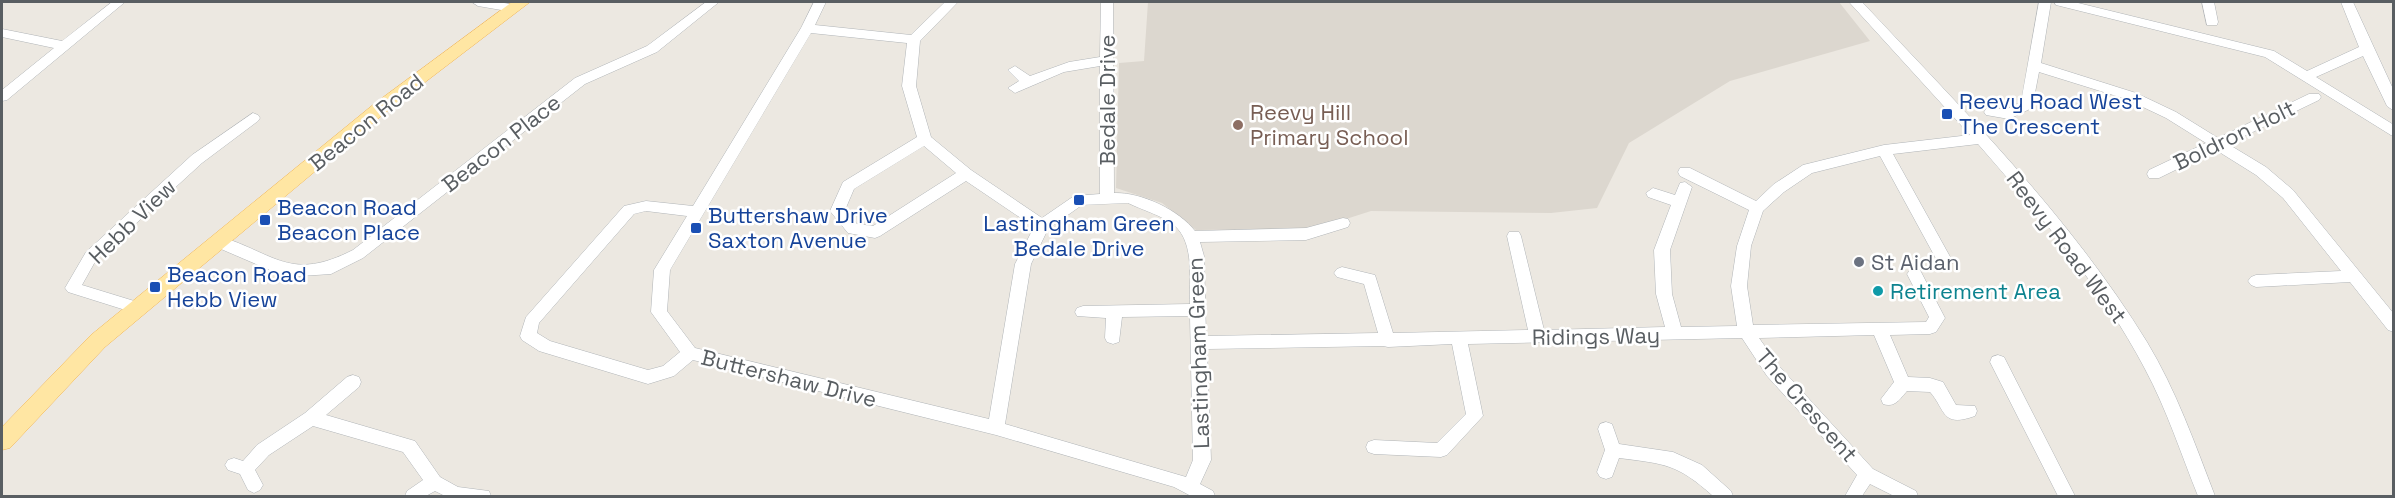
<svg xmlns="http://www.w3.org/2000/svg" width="2395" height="498" font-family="'Space Grotesk',sans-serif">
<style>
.education{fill:#dcd7cf}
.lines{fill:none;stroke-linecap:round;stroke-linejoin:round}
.minor-casing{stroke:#b1b5b8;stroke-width:1}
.major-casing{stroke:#f1b455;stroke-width:1}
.minor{fill:#fff;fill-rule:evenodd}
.major{fill:#ffe6a3;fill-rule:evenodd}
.transit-dot{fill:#1a4fb4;stroke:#fff;stroke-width:2}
.education-dot{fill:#8d6e63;stroke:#fff;stroke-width:2}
.worship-dot{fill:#6b7280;stroke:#fff;stroke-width:2}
.culture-dot{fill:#0f9aa8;stroke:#fff;stroke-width:2}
.labels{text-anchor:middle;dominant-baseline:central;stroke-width:5;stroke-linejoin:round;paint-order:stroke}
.street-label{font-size:22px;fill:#595e62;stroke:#fff}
.transit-label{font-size:22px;fill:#164399;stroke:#fff;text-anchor:start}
.education-label{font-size:22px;fill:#785e54;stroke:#fff;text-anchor:start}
.worship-label{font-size:22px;fill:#5b616d;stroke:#fff;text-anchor:start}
.culture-label{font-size:22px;fill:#0d838f;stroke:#fff;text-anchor:start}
</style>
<rect width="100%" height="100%" fill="#ece8e1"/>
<path class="education" d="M 1148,2 L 1839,2 L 1870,41 L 1730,81 L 1629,143 L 1597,208 L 1551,213 L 1371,211 L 1315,229 L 1196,230 L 1162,203 L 1116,188 L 1119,63 L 1144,61 Z"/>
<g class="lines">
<defs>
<path id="minor" d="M 112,2 L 125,2 L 7,100 L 2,101 L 2,90 L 54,48 L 2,37 L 2,29 L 62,41 Z
M 472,2 L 498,2 L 517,5 L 519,8 L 513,12 L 478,6 Z
M 706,2 L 719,2 L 657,52 L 585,84 L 363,258 L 331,274 L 286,277 L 214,246 L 212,242 L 214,238 L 219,236 C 276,254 290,282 353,250 L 575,78 L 647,46 Z
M 814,2 L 826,2 L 815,25 L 911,35 L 945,2 L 958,2 L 920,41 L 916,86 L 931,137 L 971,170 L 1042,218 L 1074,196 L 1100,194 L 1100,66 L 1064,72 L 1015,93 L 1008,88 L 1019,81 L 1008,70 L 1015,66 L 1030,76 L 1069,62 L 1100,57 L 1101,2 L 1113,2 L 1114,193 C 1141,192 1179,210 1195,231 L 1306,228 L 1343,218 L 1348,219 L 1350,223 L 1348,227 L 1306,240 L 1200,242 L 1204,256 L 1206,336 L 1378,333 L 1364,284 L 1337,277 L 1334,273 L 1337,269 L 1342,267 L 1375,275 L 1393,333 L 1528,330 L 1507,236 L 1509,232 L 1519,232 L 1521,236 L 1544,330 L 1665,327 L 1656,294 L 1654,250 L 1671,205 L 1648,197 L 1646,193 L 1653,188 L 1675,195 L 1680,183 L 1685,182 L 1692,187 L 1670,250 L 1672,294 L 1681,327 L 1737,326 L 1731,286 L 1737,246 L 1749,210 L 1680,176 L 1678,172 L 1680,168 L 1690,168 L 1756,201 L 1774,184 L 1803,165 L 1884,145 L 1970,135 L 1849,2 L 1862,2 C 1963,110 2069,215 2147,342 C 2176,390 2195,444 2215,496 L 2198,496 C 2181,454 2167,410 2145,369 C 2102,287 2039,214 1978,144 L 1893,154 L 1953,262 L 1950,266 L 1940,266 L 1880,156 L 1812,173 L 1784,192 L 1763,211 L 1751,246 L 1747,286 L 1753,325 L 1926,322 L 1929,317 L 1907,274 L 1910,270 L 1920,270 L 1945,318 L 1936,332 L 1930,334 L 1890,335 L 1908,377 L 1930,378 L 1943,382 L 1956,405 L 1975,406 L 1977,411 L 1975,416 C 1941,428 1946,410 1930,392 L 1907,391 C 1900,399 1895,408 1883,404 L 1881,399 L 1894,382 L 1874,335 L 1759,338 L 1779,366 L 1873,469 L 1916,491 L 1918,496 L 1894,496 L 1870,484 L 1862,496 L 1845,496 L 1857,475 L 1767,376 L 1742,338 L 1468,344 L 1483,416 L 1447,455 L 1441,457 L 1374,454 L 1368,452 L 1366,447 L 1368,442 L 1374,440 L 1437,443 L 1466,414 L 1452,344 L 1388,347 L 1383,346 L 1207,349 L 1211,460 L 1200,484 L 1213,491 L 1215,496 L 1191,496 L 1174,487 L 996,435 L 693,360 L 674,376 L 648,384 L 539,351 L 522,340 L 520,336 L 526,317 L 624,206 L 646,201 L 693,206 L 801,28 ZM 811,33 L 907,43 L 902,86 L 917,137 L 843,182 L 830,211 L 848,233 L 875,238 L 880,236 L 966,181 L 1034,227 L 1015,264 L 989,419 L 695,348 L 667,311 L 670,270 ZM 924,146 L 956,173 L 873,226 L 857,224 L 845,210 L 854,189 ZM 1128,203 C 1142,210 1164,216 1175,226 C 1195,244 1189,281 1190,304 L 1083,306 L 1077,308 L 1075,312 L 1077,316 L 1106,318 L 1105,338 L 1107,342 L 1113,344 L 1119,342 L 1122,317 L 1190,316 L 1193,460 L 1186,477 L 1005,424 L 1031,264 L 1048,229 L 1082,205 ZM 646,211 L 687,216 L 654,270 L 651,312 L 680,352 L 663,366 L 648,370 L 550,341 L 537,333 L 539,323 L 634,214 Z
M 2039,2 L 2051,2 L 2041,63 L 2136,93 L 2176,112 L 2218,138 L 2309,94 L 2319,94 L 2321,97 L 2319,100 L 2228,144 L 2266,167 L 2293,190 L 2394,314 L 2394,332 L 2388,330 L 2350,282 L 2256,287 L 2251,285 L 2248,281 L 2251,277 L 2256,275 L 2341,271 L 2283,198 L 2256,175 L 2216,150 L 2159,178 L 2149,178 L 2147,174 L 2149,170 L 2206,143 L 2166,118 L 2126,99 L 2039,72 L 2032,108 L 2009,119 L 1986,115 L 1984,112 L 1986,109 L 2007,109 L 2021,102 Z
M 2054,2 L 2074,2 L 2274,51 L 2307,71 L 2359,47 L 2341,2 L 2353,2 L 2394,91 L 2394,111 L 2387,106 L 2363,56 L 2316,77 L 2394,125 L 2394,137 L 2265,57 L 2056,5 Z
M 2202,2 L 2214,2 L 2218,22 L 2217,25 L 2207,25 Z
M 253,113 L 258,115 L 260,118 L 258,121 L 202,163 L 96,260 L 82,285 L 144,304 L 146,308 L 144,312 L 138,314 L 68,292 L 65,288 L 86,252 L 192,155 Z
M 1998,355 L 2004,357 L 2075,496 L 2058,496 L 1990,362 L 1992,357 Z
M 353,375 L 359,377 L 361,382 L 359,387 L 326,415 L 415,441 L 440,477 L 458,487 L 489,491 L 491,496 L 445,496 L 435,491 L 426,496 L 405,496 L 407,491 L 423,480 L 403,452 L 313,426 L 269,455 L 255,470 L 263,485 L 260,490 L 254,493 L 248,490 L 240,474 L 228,470 L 225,465 L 228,460 L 234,458 L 243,461 L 257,445 L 305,413 L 347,377 Z
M 1606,422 L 1612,424 L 1619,444 L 1673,452 L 1702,465 L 1731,491 L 1733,496 L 1713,496 C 1677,464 1666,464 1619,458 L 1612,477 L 1606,479 L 1600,477 L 1597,472 L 1605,450 L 1598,429 L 1600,424 Z"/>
<path id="major" d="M 512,2 L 530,2 L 386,112 L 105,347 L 10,448 L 2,450 L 2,427 L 91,335 L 374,104 Z"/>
</defs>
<use href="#minor" class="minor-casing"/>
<use href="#major" class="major-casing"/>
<use href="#minor" class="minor"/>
<use href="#major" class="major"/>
</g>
<g class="transit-dot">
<rect x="1941" y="108" width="12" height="12" rx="3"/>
<rect x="1073" y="194" width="12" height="12" rx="3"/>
<rect x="259" y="214" width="12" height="12" rx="3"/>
<rect x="690" y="222" width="12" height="12" rx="3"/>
<rect x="149" y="281" width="12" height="12" rx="3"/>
</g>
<circle class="education-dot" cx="1238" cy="125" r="6"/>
<circle class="worship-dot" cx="1859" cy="262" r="6"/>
<circle class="culture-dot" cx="1878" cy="291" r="6"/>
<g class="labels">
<g class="street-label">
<text transform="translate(1107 100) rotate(-90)">Bedale Drive</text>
<text transform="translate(366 122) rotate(-39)">Beacon Road</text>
<text transform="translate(2234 135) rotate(-26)">Boldron Holt</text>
<text transform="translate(501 143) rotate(-38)">Beacon Place</text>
<text transform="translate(132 221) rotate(-44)">Hebb View</text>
<text transform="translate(2067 247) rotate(53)">Reevy Road West</text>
<text transform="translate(1596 336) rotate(-1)">Ridings Way</text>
<text transform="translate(1198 353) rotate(-92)">Lastingham Green</text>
<text transform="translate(789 378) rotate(14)">Buttershaw Drive</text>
<text transform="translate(1807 405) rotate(49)">The Crescent</text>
</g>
<g class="transit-label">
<text x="1959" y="101">Reevy Road West<tspan x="1959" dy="25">The Crescent</tspan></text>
<text x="277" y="207">Beacon Road<tspan x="277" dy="25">Beacon Place</tspan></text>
<text x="708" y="215">Buttershaw Drive<tspan x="708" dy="25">Saxton Avenue</tspan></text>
<text x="1079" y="223" text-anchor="middle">Lastingham Green<tspan x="1079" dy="25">Bedale Drive</tspan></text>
<text x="167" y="274">Beacon Road<tspan x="167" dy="25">Hebb View</tspan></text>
</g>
<g class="education-label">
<text x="1250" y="112">Reevy Hill<tspan x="1250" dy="25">Primary School</tspan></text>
</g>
<g class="worship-label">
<text x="1871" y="262">St Aidan</text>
</g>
<g class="culture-label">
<text x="1890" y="291">Retirement Area</text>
</g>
</g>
<rect width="2395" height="498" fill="none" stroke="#595e62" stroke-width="6"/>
</svg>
